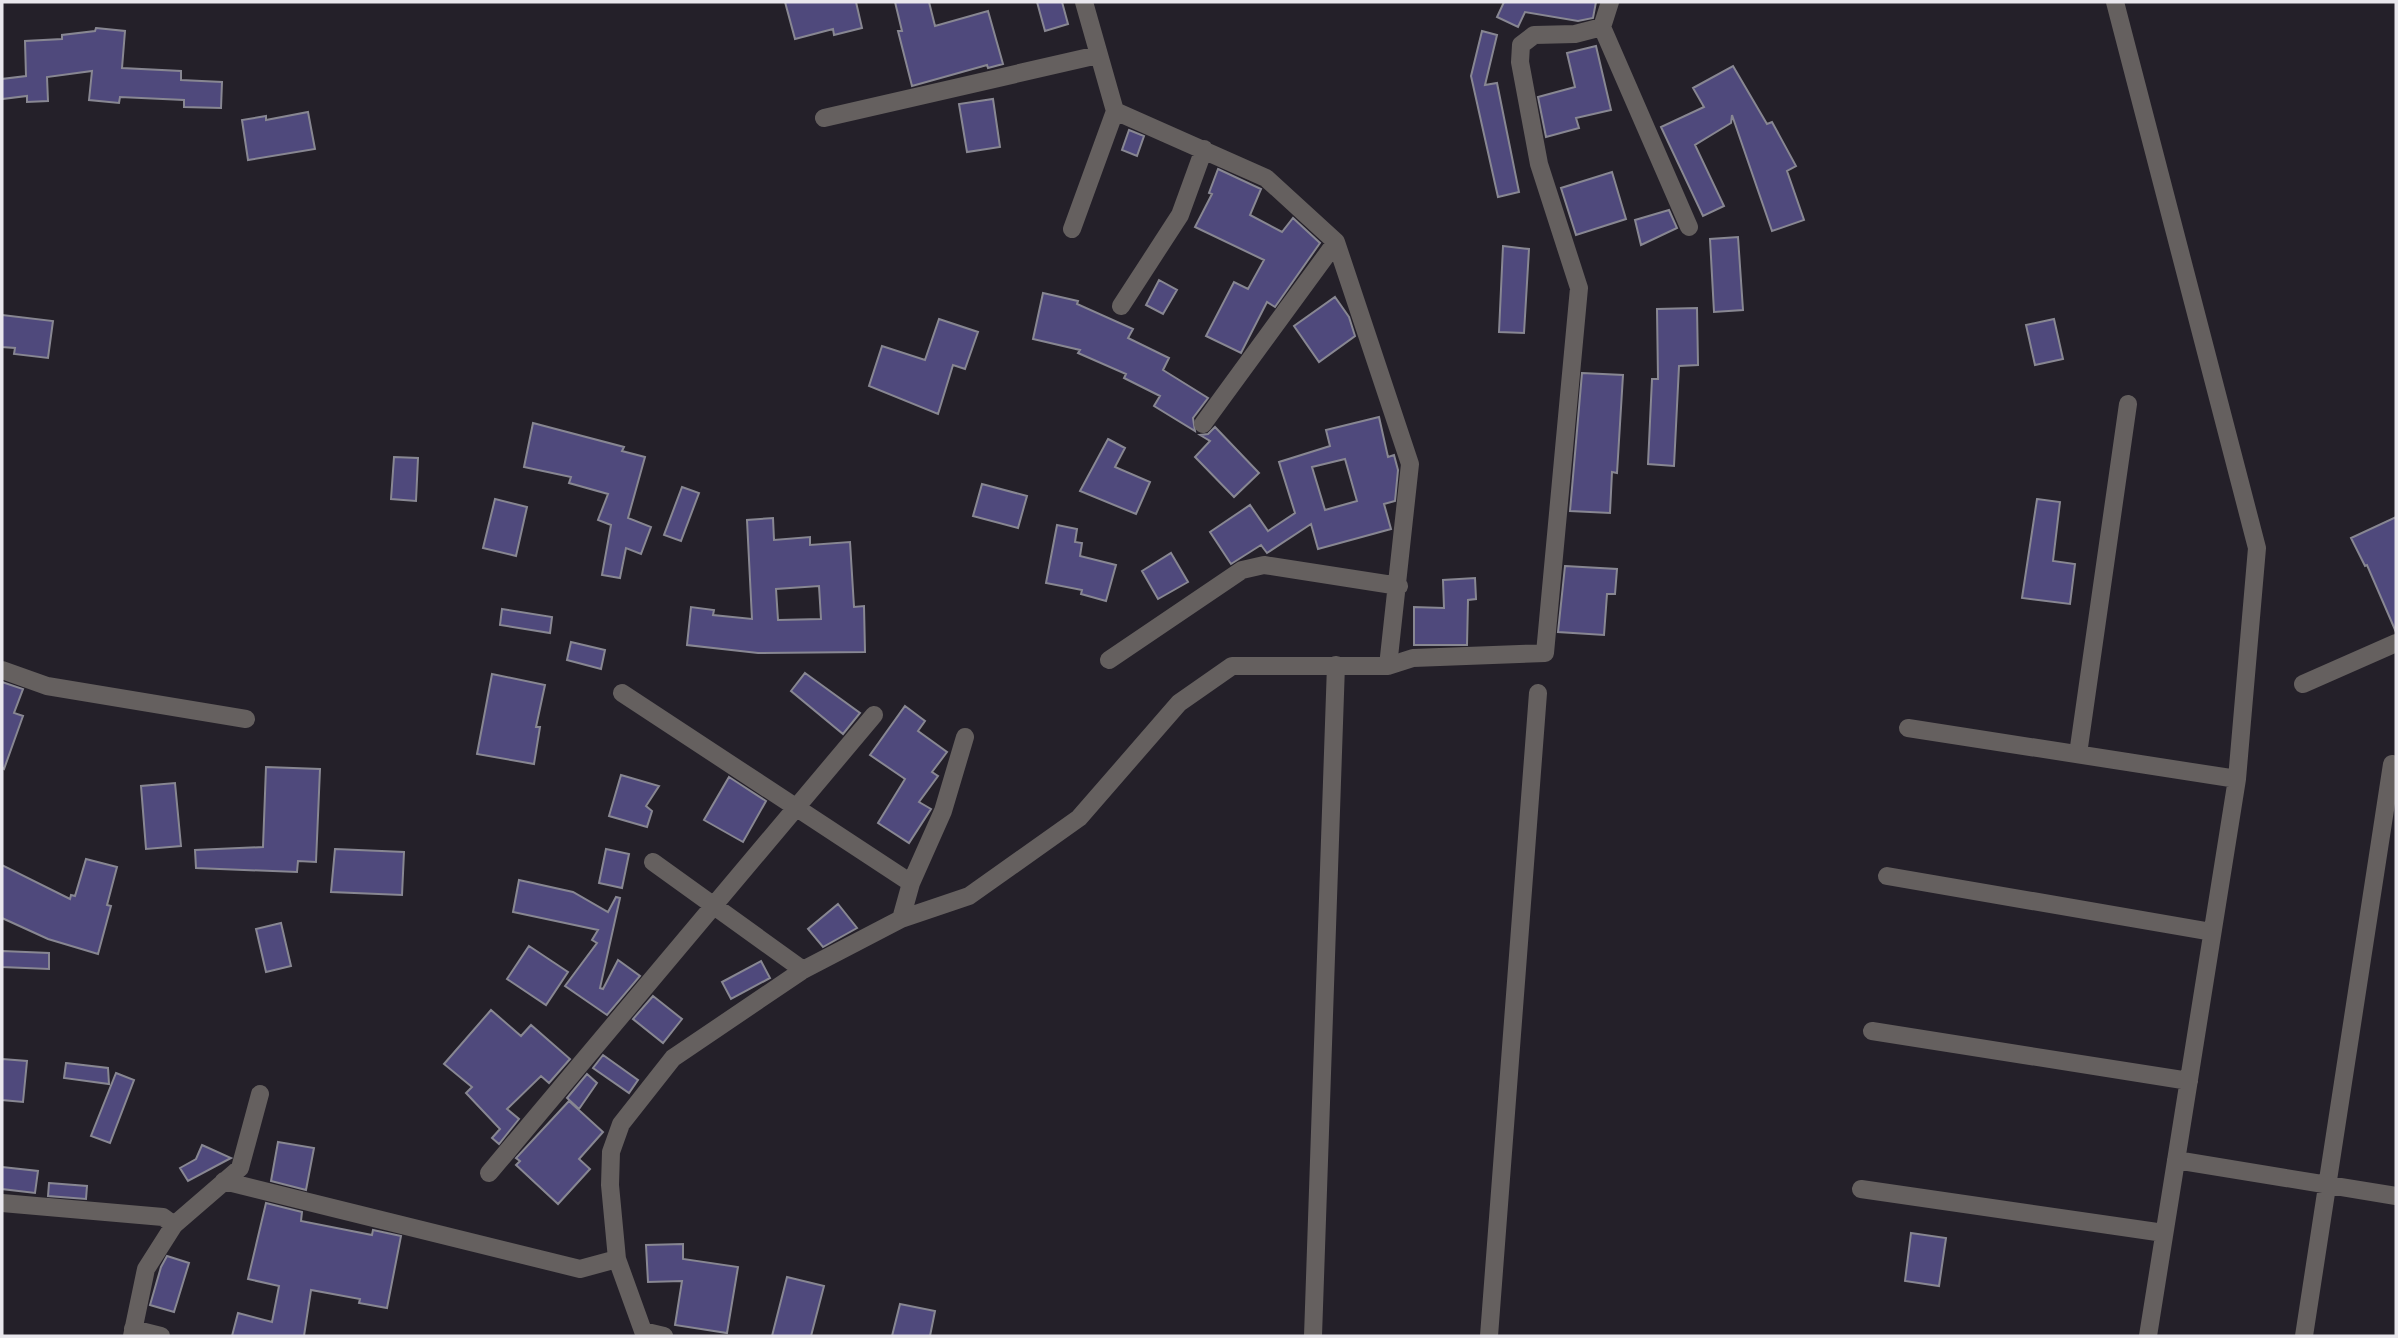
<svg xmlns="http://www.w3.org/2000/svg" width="2398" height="1338" font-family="'Titillium Web',sans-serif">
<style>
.building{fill:#4f497c;stroke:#888792;stroke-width:2;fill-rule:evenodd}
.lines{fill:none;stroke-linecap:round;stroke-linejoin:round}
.minor{stroke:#65605f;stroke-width:18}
</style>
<rect width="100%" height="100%" fill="#242029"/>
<path class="building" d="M 785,2 L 856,2 L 862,28 L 834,35 L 833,29 L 795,39 Z
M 895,2 L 929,2 L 935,26 L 988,11 L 1003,64 L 988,68 L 987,65 L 912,86 L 898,31 L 902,31 Z
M 1037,2 L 1062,2 L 1068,24 L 1045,31 Z
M 1504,2 L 1596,2 L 1593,18 L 1578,21 L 1525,12 L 1518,27 L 1497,17 Z
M 96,28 L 125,31 L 122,68 L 181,71 L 181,80 L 222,82 L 221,108 L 184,107 L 184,100 L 120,97 L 119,103 L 89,100 L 92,71 L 47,77 L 48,101 L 27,102 L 27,96 L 2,99 L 2,79 L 26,76 L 25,41 L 62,39 L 62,35 L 95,31 Z
M 1482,31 L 1497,35 L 1485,85 L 1497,83 L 1519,192 L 1498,197 L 1471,76 Z
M 1596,46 L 1611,110 L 1576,118 L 1579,128 L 1546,137 L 1538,97 L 1575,87 L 1567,53 Z
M 1733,66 L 1767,124 L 1772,122 L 1796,166 L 1787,171 L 1804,220 L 1772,231 L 1732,115 L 1731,123 L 1695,145 L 1724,206 L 1703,216 L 1661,127 L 1704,107 L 1693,88 Z
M 993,99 L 1000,147 L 967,152 L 959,104 Z
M 308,112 L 315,149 L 248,160 L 242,120 L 266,116 L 266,120 Z
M 1129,130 L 1144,136 L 1137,156 L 1122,150 Z
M 1218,169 L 1261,189 L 1250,215 L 1282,232 L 1293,218 L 1320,243 L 1275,307 L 1267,302 L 1241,353 L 1206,336 L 1234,282 L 1248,289 L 1264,260 L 1195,227 L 1212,194 L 1209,193 Z
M 1612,172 L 1626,219 L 1576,235 L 1561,188 Z
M 1669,210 L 1677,228 L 1641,245 L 1635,220 Z
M 1738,237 L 1743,310 L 1714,312 L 1710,239 Z
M 1503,246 L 1529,249 L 1524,333 L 1499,332 Z
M 1159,280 L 1177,290 L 1163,314 L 1146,305 Z
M 1043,293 L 1078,301 L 1077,304 L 1133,329 L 1128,338 L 1169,358 L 1163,370 L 1208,398 L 1193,418 L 1195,431 L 1154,406 L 1160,396 L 1124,378 L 1126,374 L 1078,353 L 1080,350 L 1033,339 Z
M 1335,297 L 1349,317 L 1355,336 L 1319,362 L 1294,326 Z
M 1697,308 L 1698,365 L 1679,366 L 1674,466 L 1648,464 L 1652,379 L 1658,379 L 1657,309 Z
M 2,315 L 53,321 L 48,358 L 14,354 L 15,348 L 2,347 Z
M 939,319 L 978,332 L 965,369 L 953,365 L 938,414 L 869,386 L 882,346 L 925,360 Z
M 2054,319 L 2063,359 L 2035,365 L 2026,325 Z
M 1582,373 L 1623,375 L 1617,473 L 1612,472 L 1610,513 L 1570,511 Z
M 1379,417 L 1388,457 L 1394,455 L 1398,470 L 1395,501 L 1384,504 L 1391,529 L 1318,549 L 1311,524 L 1267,553 L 1261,545 L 1231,564 L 1210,532 L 1250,505 L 1268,531 L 1295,513 L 1279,462 L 1330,446 L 1326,430 ZM 1345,459 L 1357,501 L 1325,510 L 1312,467 Z
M 533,423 L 624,447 L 622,451 L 645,457 L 628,518 L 651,527 L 641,554 L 626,548 L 620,578 L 602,575 L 611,525 L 598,520 L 608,494 L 569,483 L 571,477 L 524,467 Z
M 1215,427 L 1259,473 L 1234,497 L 1195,457 L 1210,441 L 1200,435 L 1208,434 Z
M 1108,439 L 1125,448 L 1115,467 L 1150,482 L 1136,514 L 1080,491 Z
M 394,457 L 418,458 L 416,501 L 391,499 Z
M 982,484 L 1027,496 L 1018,528 L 973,516 Z
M 682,487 L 699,493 L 681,541 L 664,535 Z
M 495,499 L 527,507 L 516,556 L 483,548 Z
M 2037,499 L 2060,502 L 2053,561 L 2075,564 L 2070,604 L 2022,598 Z
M 2396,517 L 2396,632 L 2367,565 L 2365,566 L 2351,538 Z
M 773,518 L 774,540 L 810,537 L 810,545 L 850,542 L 854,607 L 864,606 L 865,652 L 758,653 L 687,645 L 691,607 L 714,610 L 713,615 L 752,619 L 747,520 ZM 819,586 L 821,619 L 778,620 L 776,589 Z
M 1057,525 L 1077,529 L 1075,542 L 1082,543 L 1080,556 L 1116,565 L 1106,601 L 1081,594 L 1082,590 L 1046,583 Z
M 1171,553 L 1188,582 L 1158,599 L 1142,571 Z
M 1565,566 L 1617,569 L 1615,594 L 1607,594 L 1604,635 L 1558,632 Z
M 1475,578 L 1476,599 L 1468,600 L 1467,645 L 1414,645 L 1414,607 L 1444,608 L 1443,580 Z
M 502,609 L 552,617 L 550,633 L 500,625 Z
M 571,642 L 605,650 L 601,669 L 567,660 Z
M 805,673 L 860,713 L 843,734 L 791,691 Z
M 492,674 L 545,685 L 536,727 L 540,727 L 534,764 L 477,754 Z
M 2,682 L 23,689 L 14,713 L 23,716 L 4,769 L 2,768 Z
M 905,706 L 925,721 L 918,731 L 947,752 L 932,772 L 938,776 L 919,802 L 931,809 L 909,843 L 878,823 L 905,779 L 870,755 Z
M 266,767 L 320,769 L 316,862 L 298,861 L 297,872 L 196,868 L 195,850 L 263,847 Z
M 621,775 L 659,786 L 646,806 L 652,811 L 647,827 L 609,816 Z
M 729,777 L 766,801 L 743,842 L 704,820 Z
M 175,783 L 181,846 L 146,849 L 141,786 Z
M 335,849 L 404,852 L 402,895 L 331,892 Z
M 606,849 L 629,854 L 622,888 L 599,883 Z
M 86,859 L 117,867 L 107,905 L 111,906 L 98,954 L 48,939 L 2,918 L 2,865 L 70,899 L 71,895 L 75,896 Z
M 519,880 L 573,892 L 608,912 L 616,897 L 620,898 L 600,988 L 603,989 L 618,960 L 640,976 L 607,1015 L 565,986 L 597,943 L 592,940 L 598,930 L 513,912 Z
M 838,904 L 857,928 L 823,947 L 808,929 Z
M 281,923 L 291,966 L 266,972 L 256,929 Z
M 529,946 L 568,972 L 546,1005 L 507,979 Z
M 2,951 L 49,953 L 49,969 L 2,967 Z
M 761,961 L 770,978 L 731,999 L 722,982 Z
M 653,996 L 682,1019 L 663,1043 L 633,1019 Z
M 491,1010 L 521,1036 L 531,1025 L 570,1059 L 549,1083 L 541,1076 L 507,1109 L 519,1119 L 499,1144 L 492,1138 L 500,1129 L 466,1093 L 472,1087 L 444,1064 Z
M 603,1055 L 638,1080 L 629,1093 L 593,1068 Z
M 2,1059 L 27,1061 L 23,1102 L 2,1100 Z
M 66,1063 L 108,1068 L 109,1084 L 64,1078 Z
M 116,1073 L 134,1080 L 110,1143 L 91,1136 Z
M 587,1074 L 597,1083 L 579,1109 L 567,1098 Z
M 569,1101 L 603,1132 L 579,1159 L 590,1169 L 558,1204 L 516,1165 L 520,1161 L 516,1158 Z
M 278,1142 L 314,1148 L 306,1190 L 271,1181 Z
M 202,1145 L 231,1158 L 188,1181 L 180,1168 L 196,1159 Z
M 2,1167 L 38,1171 L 35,1193 L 2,1189 Z
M 49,1183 L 87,1186 L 86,1199 L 48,1196 Z
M 266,1203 L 302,1212 L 301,1221 L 372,1235 L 373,1230 L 401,1236 L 387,1308 L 359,1303 L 360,1299 L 311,1290 L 304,1336 L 232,1336 L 238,1313 L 272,1322 L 279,1286 L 248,1279 Z
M 1911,1233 L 1946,1238 L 1939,1286 L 1905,1281 Z
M 683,1244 L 683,1259 L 738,1267 L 727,1333 L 675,1325 L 682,1281 L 648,1282 L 646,1245 Z
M 167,1256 L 189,1263 L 174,1312 L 150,1305 L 161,1267 Z
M 787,1277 L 824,1286 L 811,1336 L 772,1336 Z
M 900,1304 L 935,1311 L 930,1336 L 892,1336 Z"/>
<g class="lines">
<path class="minor" d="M 2115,2 L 2257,548 L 2237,779 L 2148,1336
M 1602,27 L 1689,227
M 1115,111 L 1266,178 L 1336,242 L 1410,464 L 1388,666
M 824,118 L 1098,55
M 1072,229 L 1115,111 L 1084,2
M 1121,306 L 1180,215 L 1204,149
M 1203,424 L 1336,242
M 1109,660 L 1242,570 L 1264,565 L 1399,586
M 2,670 L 47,686 L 246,719
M 2303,684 L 2396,643
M 622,693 L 911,883
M 1908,728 L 2237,779
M 2078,754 L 2128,404
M 653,862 L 803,970
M 1887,876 L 2212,932
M 901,919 L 911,883 L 943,811 L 965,737
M 1872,1031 L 2189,1081
M 2176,1160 L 2396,1196
M 489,1173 L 874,715
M 224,1181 L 580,1269 L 617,1259 L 610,1185 L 611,1152 L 621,1124 L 673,1058 L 803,970 L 901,919 L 969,896 L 1079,818 L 1179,703 L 1232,666 L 1388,666 L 1413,658 L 1545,653 L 1579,288 L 1539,164 L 1520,62 L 1521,45 L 1534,35 L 1575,34 L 1602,27 L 1610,2
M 1861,1189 L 2164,1233
M 2,1203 L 163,1217 L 174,1225
M 617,1259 L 643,1331 L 664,1336
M 133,1329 L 161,1336
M 132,1336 L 146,1269 L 174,1225 L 240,1168 L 260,1094
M 1313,1336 L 1336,665
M 1489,1336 L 1538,693
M 2304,1336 L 2392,764"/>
</g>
<rect width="2398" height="1338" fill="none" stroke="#e9e7ed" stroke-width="7"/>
</svg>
